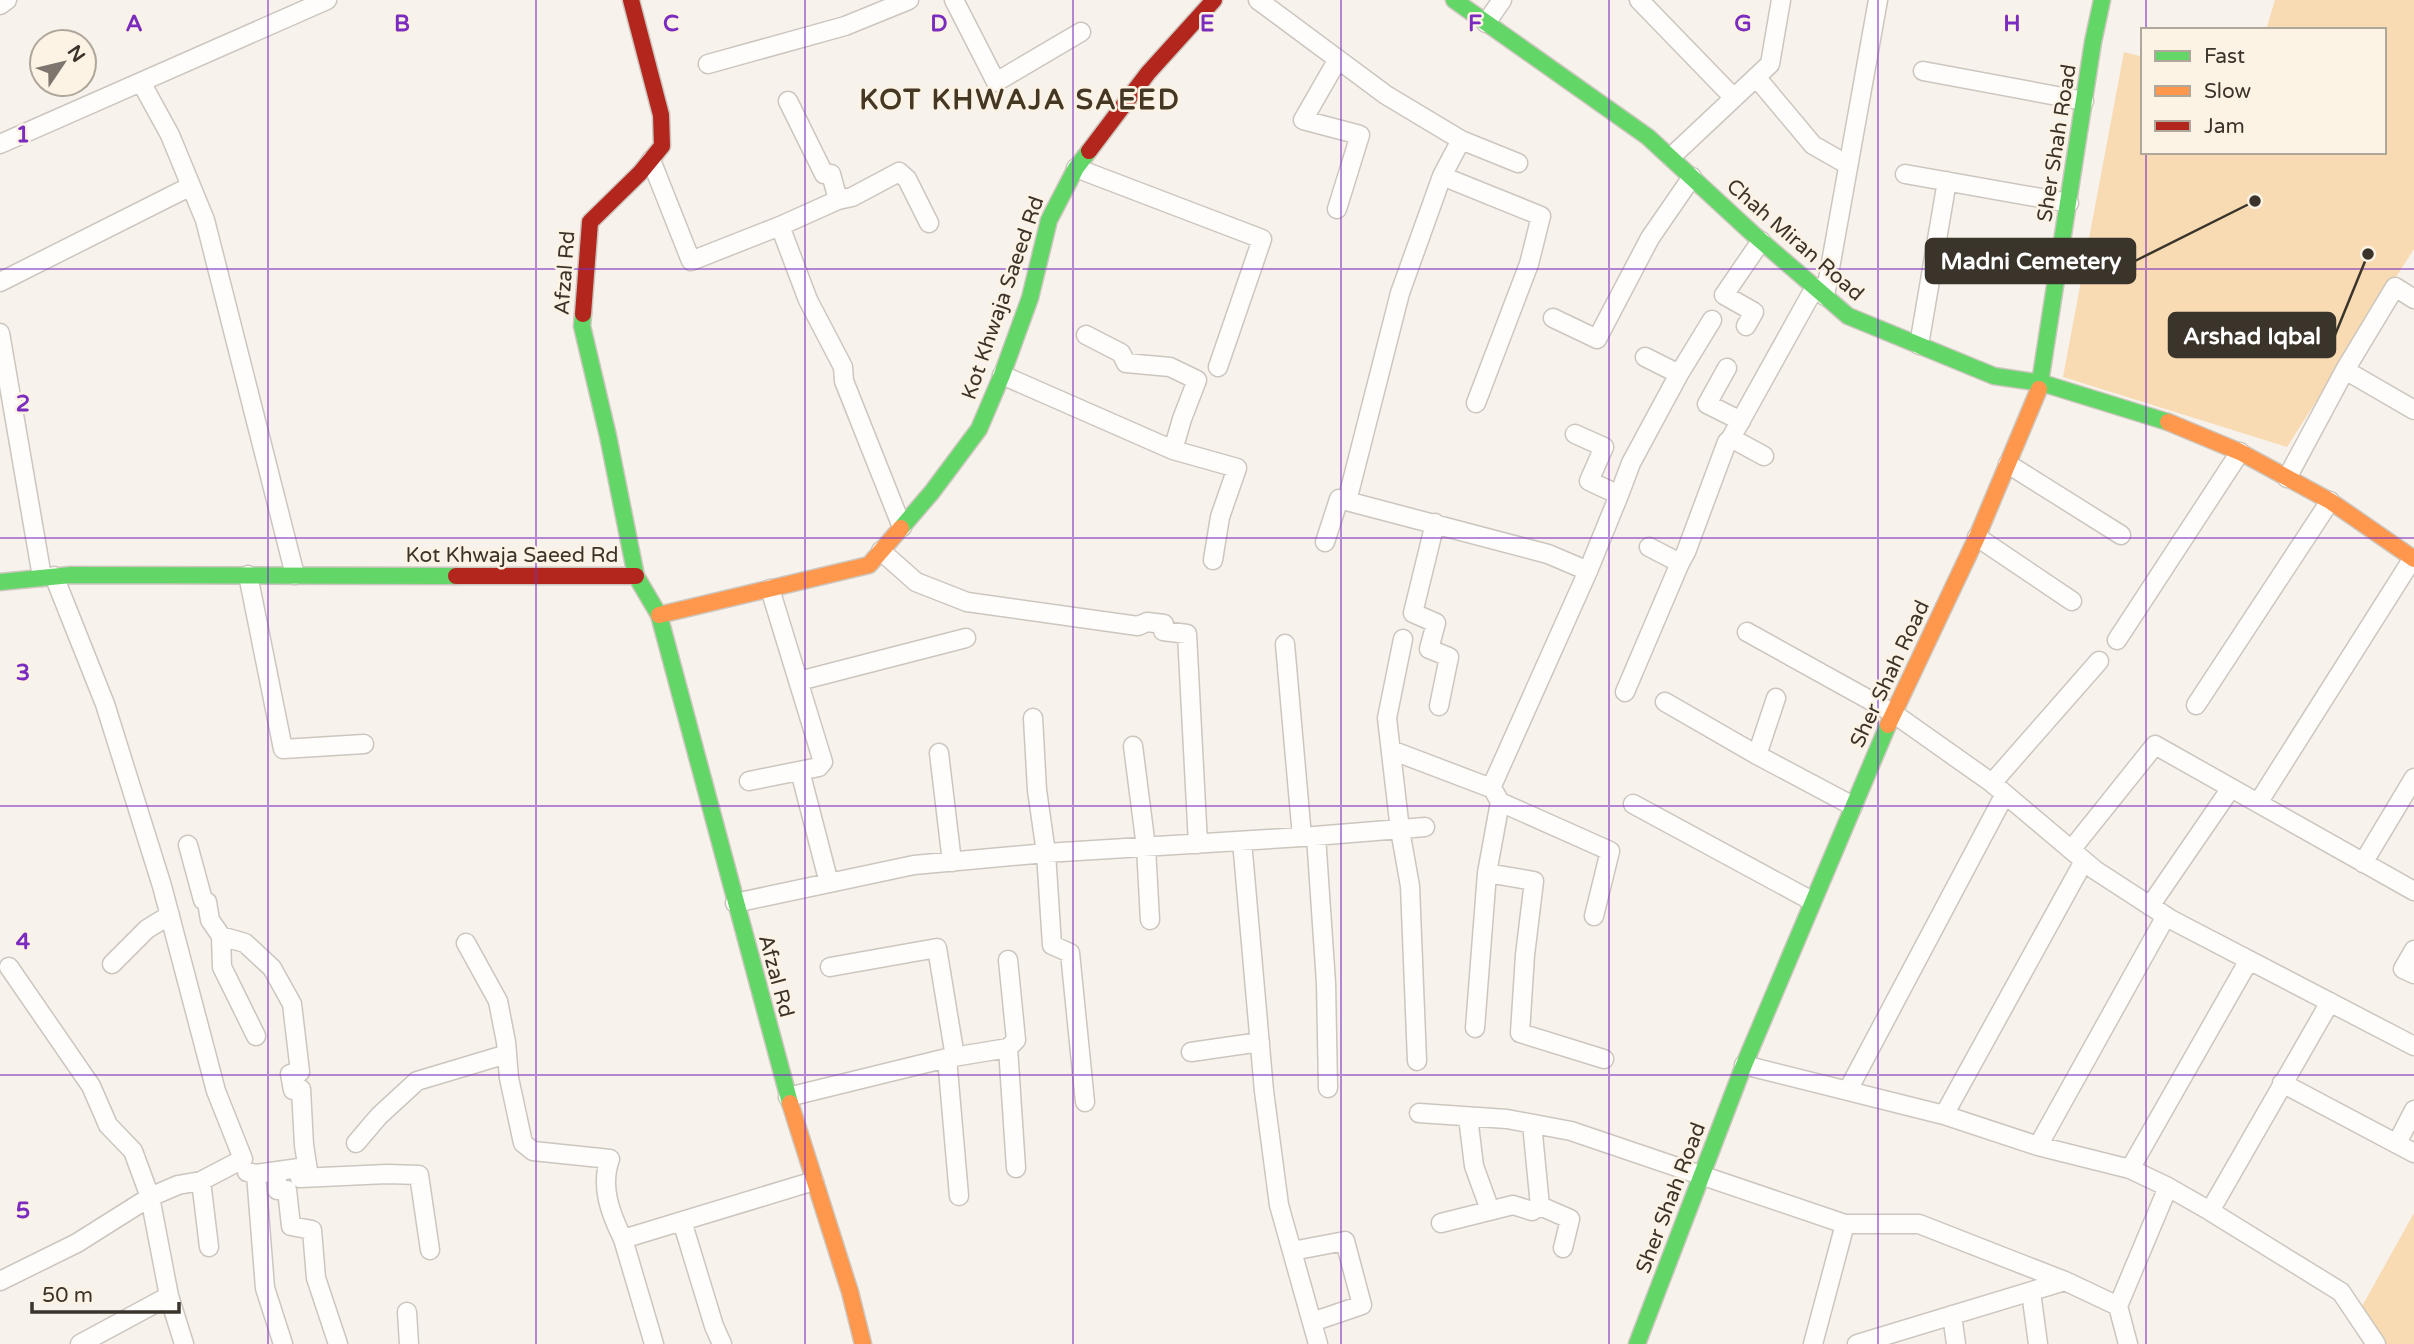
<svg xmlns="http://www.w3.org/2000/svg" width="2414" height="1344" font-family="'Varela Round',sans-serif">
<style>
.green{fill:#f8dbb3}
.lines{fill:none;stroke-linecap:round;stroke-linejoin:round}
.street-casing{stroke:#ccc6be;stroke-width:21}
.fast-casing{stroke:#ccc6be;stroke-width:19}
.slow-casing{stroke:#ccc6be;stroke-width:19}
.jam-casing{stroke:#ccc6be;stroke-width:19}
.street{stroke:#fefdfc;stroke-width:18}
.fast{stroke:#63d668;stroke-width:16}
.slow{stroke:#ff974d;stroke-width:16}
.jam{stroke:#b3261e;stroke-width:16}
.grid{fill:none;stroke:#7b2cbf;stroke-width:2;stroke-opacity:0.55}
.labels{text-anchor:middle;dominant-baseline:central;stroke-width:5;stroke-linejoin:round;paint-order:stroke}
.street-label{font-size:21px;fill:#3a342b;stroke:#fdf3e5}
.district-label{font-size:28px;font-weight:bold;letter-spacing:2px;fill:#443724;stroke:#fdf3e5}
.grid-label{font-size:23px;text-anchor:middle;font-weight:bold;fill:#7b2cbf;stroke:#fdf3e5;stroke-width:5;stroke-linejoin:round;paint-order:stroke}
.leader{fill:none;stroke:#3a342b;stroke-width:2.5}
.callout-dot{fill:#3a342b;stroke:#fdf3e5;stroke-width:2.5}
.callout{fill:#3a342b;stroke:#3a342b;stroke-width:2.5}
.callout-label{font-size:23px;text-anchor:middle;font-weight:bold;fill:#fff}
</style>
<rect width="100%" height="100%" fill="#f7f2eb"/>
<path class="green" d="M 2275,0 L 2414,0 L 2414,249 L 2287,447 L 2063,377 L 2124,52 L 2143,57 L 2143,152 L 2384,152 L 2384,30 L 2266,30 Z
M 2414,1213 L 2414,1344 L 2383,1344 L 2361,1308 Z"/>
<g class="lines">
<defs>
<path id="street" d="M 954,0 L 996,82 L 1081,32
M 1258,0 L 1386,95 L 1461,140 L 1442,176
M 1639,0 L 1734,98
M 0,5 L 7,0
M 1486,23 L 1502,0
M 708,64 L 845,26 L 909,0
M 1923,71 L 2084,101
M 1756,77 L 1813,145 L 1848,165
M 141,82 L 170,135 L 205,220 L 295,575
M 1461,140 L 1518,163
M 0,144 L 327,0
M 1671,157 L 1770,64 L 1781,0
M 651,160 L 691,261 L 780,226 L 838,200 L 831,174 L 824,174 L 788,101
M 1076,168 L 1262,239 L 1218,367
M 1905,174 L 2069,203
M 838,200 L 852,197 L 899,172 L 907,179 L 929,223
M 1337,209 L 1360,135 L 1303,120 L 1338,59
M 780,226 L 808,300 L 843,367 L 844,381 L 902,527
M 0,282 L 191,186
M 1825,296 L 1878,0
M 1553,318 L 1597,339 L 1650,238 L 1692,177
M 1746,326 L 1754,312 L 1724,295 L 1761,241
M 0,333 L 42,577
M 1086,335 L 1121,353 L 1126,363 L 1170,367 L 1197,380 L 1182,419 L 1173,450
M 1919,345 L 1947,181
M 1727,368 L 1707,404 L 1741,421
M 2345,370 L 2414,410
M 1679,374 L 1712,320
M 1002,375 L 1173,450 L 1237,468 L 1220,517 L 1213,560
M 1575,434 L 1604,447 L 1589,481 L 1619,495 L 1588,571
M 1764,456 L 1731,438 L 1815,287
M 2008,464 L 2121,535
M 2287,478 L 2345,370 L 2395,287 L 2414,299
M 1619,495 L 1631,463 L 1679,374 L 1645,357
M 1347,501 L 1400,293 L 1442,176 L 1541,216 L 1529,264 L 1476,403
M 1435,523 L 1413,613 L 1436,623 L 1429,649 L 1449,657 L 1439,706
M 1977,537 L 2072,601
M 1325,542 L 1339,499 L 1548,554 L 1588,571 L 1491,788 L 1391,750
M 1649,547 L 1680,563 L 1686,552 L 1727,442 L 1731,438
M 881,551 L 916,582 L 967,602 L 1138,626 L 1147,622 L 1164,624 L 1163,631 L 1187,634 L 1198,844
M 248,575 L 283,749 L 364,744
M 1747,632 L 1893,713 L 1992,783 L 2095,870 L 2172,920 L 2414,1046
M 1403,639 L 1387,718 L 1400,830 L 1410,886 L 1417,1061
M 2117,640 L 2240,452
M 1285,644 L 1302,837
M 799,681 L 966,638
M 1625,692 L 1680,563
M 1665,702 L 1757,755 L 1853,806
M 2196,705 L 2330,501
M 1033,718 L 1037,790 L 1046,853 L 1052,945 L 1070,953 L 1085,1102
M 1133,746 L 1146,847 L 1150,920
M 939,753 L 952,862
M 1757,755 L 1776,698
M 800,771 L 829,883
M 749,781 L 819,767 L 823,762 L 770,589
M 1992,783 L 2099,661
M 1495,793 L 1500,802 L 1610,851 L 1594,916
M 1500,802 L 1487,873 L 1534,881 L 1525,955 L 1520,1033 L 1604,1059
M 2258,803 L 2413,558
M 1633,804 L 1812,901
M 1316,836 L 1326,983 L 1328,1088
M 1242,841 L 1264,1091 L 1279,1205 L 1318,1344
M 188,845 L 203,900 L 207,902 L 210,920 L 221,936
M 2071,850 L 2155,745 L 2414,891
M 2363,863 L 2414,778
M 735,903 L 914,865 L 1046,853 L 1302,837 L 1425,827
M 2150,906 L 2231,788
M 466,943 L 498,1001 L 506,1042 L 509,1078 L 523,1143 L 533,1151 L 610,1159 C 600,1186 610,1213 623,1239
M 2414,950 L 2403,969 L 2414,974
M 1008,960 L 1016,1040 L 1008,1048
M 112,964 L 147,929 L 170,915
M 9,967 L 91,1086 L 108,1125 L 133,1151 L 150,1197 L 169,1296 L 80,1344
M 830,967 L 937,948 L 955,1057
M 1475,1028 L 1487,873
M 256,1036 L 222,967 L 221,936 L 245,943 L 272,968 L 292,1004 L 300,1072 L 290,1074 L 293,1090 L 301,1089 L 304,1145 L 309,1177
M 1191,1052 L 1260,1042
M 947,1058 L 1008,1048 L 1016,1168
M 1744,1065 L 1944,1115 L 2038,1146 L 2130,1169 L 2168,1187 L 2210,1211 L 2341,1292 L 2376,1344
M 2282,1083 L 2414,1153
M 1848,1090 L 2005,794
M 788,1097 L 947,1058 L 959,1196
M 1419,1113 L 1507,1119 L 1571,1131 L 1845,1224 L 1919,1224 L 2065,1281 L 2118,1306
M 1944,1115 L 2084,861
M 1468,1117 L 1474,1166 L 1490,1210
M 1532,1124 L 1540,1206 L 1570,1219 L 1563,1248
M 356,1143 L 379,1116 L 417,1081 L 507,1054
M 2397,1143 L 2414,1110
M 2038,1146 L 2166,916
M 2130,1169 L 2249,960
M 277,1171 L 277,1190 L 287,1190 L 291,1226 L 312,1230 L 316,1278 L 338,1344
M 247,1172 L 256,1174 L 265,1288 L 283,1344
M 256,1174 L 299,1168 L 300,1178 L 387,1174 L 419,1175 L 430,1250
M 201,1181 L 209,1247
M 2210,1211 L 2330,1002
M 682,1221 L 714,1326 L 722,1344
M 1441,1223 L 1513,1205 L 1532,1211 L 1540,1206
M 1292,1251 L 1345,1241 L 1362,1305 L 1312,1322
M 0,1281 L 77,1243 L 150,1197 L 178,1185 L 201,1181 L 243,1159 L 216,1091 L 162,886 L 105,704 L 54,576
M 2031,1292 L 2038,1344
M 169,1296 L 184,1344
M 407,1312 L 409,1344
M 1952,1315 L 1956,1344
M 654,1344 L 623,1239 L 814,1181
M 1813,1344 L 1845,1224
M 1857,1344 L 2065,1281
M 2128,1344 L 2118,1306 L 2168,1187"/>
<path id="fast" d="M 1454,0 L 1648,137 L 1752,233 L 1848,316 L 1994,376 L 2042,383 L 2168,422
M 583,314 L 582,326 L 608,436 L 636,576
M 2039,389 L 2093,42 L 2102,0
M 901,528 L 932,492 L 979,429 L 1002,375 L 1030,298 L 1049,220 L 1076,168 L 1089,151
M 636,576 L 659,615 L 790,1103
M 0,582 L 71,575 L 456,576
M 1637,1344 L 1744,1065 L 1888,725"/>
<path id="slow" d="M 2168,422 L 2240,452 L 2330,501 L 2414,559
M 659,615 L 869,565 L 901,528
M 1888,725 L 1977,537 L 2039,389
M 790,1103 L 850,1292 L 863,1344"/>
<path id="jam" d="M 1089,151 L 1148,73 L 1214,0
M 583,314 L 590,222 L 640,173 L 662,146 L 661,115 L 631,0
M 456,576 L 636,576"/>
</defs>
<use href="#street" class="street-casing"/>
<use href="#fast" class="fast-casing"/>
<use href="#slow" class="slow-casing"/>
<use href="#jam" class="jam-casing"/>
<use href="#street" class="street"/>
<use href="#fast" class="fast"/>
<use href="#slow" class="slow"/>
<use href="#jam" class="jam"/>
</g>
<path class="grid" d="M 268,0 L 268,1344M 536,0 L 536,1344M 805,0 L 805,1344M 1073,0 L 1073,1344M 1341,0 L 1341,1344M 1609,0 L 1609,1344M 1878,0 L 1878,1344M 2146,0 L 2146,30M 2146,152 L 2146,1344M 0,269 L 2414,269M 0,538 L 2414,538M 0,806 L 2414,806M 0,1075 L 2414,1075"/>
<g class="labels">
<g class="street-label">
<text transform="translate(2057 143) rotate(-81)">Sher Shah Road</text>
<text transform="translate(1795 240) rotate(41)">Chah Miran Road</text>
<text transform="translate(565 273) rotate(-86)">Afzal Rd</text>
<text transform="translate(1003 298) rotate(-71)">Kot Khwaja Saeed Rd</text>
<text x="512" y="555">Kot Khwaja Saeed Rd</text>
<text transform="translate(1890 674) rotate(-65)">Sher Shah Road</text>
<text transform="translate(776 976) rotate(75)">Afzal Rd</text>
<text transform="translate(1671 1198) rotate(-69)">Sher Shah Road</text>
</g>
<g class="district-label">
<text x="1020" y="100">KOT KHWAJA SAEED</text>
</g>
</g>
<g class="grid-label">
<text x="134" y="31">A</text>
<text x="402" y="31">B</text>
<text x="671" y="31">C</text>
<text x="939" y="31">D</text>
<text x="1207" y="31">E</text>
<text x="1475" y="31">F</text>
<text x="1743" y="31">G</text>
<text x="2012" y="31">H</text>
<text x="23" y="142">1</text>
<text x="23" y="411">2</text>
<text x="23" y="680">3</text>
<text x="23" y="949">4</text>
<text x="23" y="1218">5</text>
</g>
<path class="leader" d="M2255 201L2135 261M2368 254L2335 335"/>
<g class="callout-dot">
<circle cx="2255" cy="201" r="7"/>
<circle cx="2368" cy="254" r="7"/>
</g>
<g class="callout">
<rect x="1926" y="239" width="209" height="44" rx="7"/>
<rect x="2169" y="313" width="166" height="44" rx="7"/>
</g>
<g class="callout-label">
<text x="2031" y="269">Madni Cemetery</text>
<text x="2252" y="344">Arshad Iqbal</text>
</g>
<rect x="2141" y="28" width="245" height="126" fill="#fdf3e5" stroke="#afa79b" stroke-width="2"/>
<rect x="2155" y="51" width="35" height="10" fill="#63d668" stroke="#afa79b" stroke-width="2"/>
<text x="2204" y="63" font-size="21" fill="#3a342b">Fast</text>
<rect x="2155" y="86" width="35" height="10" fill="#ff974d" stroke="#afa79b" stroke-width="2"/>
<text x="2204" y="98" font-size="21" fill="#3a342b">Slow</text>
<rect x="2155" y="121" width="35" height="10" fill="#b3261e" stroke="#afa79b" stroke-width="2"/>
<text x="2204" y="133" font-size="21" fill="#3a342b">Jam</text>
<g transform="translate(63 63) rotate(55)"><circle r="33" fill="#fdf3e5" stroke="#afa79b" stroke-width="2"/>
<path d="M0-5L12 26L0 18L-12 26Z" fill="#7c766e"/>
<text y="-10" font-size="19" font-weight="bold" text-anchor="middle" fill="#3a342b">N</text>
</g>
<path d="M32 1302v10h147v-10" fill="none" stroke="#3a342b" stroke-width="3.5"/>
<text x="42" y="1302" font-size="21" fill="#3a342b" stroke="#fdf3e5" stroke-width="5" paint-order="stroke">50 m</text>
</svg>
